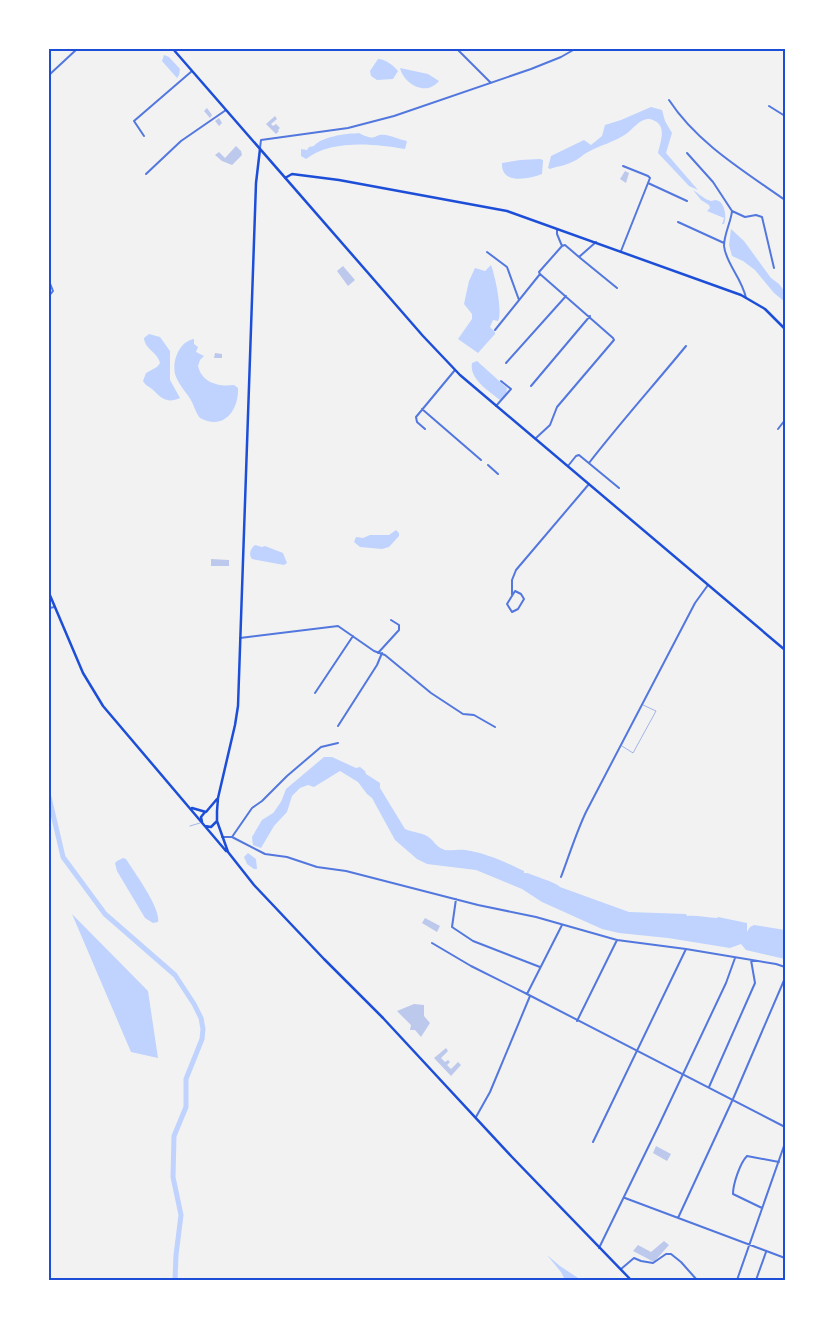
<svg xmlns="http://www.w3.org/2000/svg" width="834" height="1329" font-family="Manrope,sans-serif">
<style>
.water{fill:#bfd3fe}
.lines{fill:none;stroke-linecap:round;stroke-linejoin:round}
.canal{stroke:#bfd3fe;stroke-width:3}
.river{stroke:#bfd3fe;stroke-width:5}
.building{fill:#bdc9ec}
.service{stroke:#5277de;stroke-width:0.5}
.minor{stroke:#5277de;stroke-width:2}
.tertiary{stroke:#5277de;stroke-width:2}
.secondary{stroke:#1d4ed8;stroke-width:2.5}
.primary{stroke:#1d4ed8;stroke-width:2.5}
.neatline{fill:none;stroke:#1d4ed8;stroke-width:2}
</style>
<rect width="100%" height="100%" fill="#f2f2f2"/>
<path class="water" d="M 164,55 L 169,57 L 180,69 L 179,75 L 177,78 L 162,61 Z
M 378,59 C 385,59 393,65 398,71 L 393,79 L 377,80 L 371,76 L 370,71 Z
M 400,68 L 428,74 L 439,81 C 426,97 404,84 400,68 Z
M 651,107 L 662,110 L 665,121 L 672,133 L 666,153 L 698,190 L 689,186 L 658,153 C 660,143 667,127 655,121 C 642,114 635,128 626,134 C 614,142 601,145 588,152 C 582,155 578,160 572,162 C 565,166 557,166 550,169 L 548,168 L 551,156 L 584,140 L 591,145 L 602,136 L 605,125 L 621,120 Z
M 359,133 C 378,143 372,133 386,135 C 393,136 400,140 407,141 L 405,149 C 375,144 332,139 306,159 L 301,156 L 301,149 L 307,150 L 309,147 L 314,146 C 319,139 337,135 347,134 C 352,133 354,134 359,133 Z
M 540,159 L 543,160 L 542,174 C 529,179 501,185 502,163 L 520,160 Z
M 693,190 C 698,193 705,200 711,201 C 713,201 714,200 715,200 C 725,200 727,218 724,224 L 722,224 L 724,218 L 707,211 L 710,208 L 709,205 L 701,200 Z
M 731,229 L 744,241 L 771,278 L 779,284 L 785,292 L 785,302 L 774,293 L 755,270 L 743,261 L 732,256 L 729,245 Z
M 491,265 C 495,275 503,312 498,321 L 493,320 L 490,327 L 495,332 L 495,334 L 478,353 L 458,339 L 472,319 L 472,314 L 464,304 L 469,281 L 475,268 L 485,271 Z
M 149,334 L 160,337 L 170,351 L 170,380 L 180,398 C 167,404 161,398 152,389 C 148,386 145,385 143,381 L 146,373 L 157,367 L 160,363 C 157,351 145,350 144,338 Z
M 194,339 L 194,344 L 198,347 L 196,352 L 204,356 L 200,360 L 198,366 C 202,383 219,387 234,385 L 238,388 C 239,410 224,431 200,418 C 195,412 194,404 189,397 C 184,390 178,383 175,374 C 172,360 180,341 194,339 Z
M 477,361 L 507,388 L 506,395 L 500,400 C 489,391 469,379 472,363 Z
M 396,530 L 399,533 L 399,536 L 389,547 L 382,549 L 360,547 L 354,542 L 356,537 L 363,538 L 370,535 L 389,535 Z
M 255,545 L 262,547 L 265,546 L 283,553 L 287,563 L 284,565 L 252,559 C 248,554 251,548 255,545 Z
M 324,757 L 332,757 L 356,768 L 360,767 L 365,771 L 366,774 L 380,783 L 380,788 L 405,829 C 413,833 424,832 431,839 C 435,843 438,848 445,850 C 452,851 459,849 465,850 C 486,853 505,862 524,871 L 524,873 L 527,873 C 535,876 557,883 560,887 L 629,912 L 686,914 L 687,916 C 697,915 707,918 717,918 L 718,917 L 747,923 L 747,932 L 750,927 L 754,925 L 785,930 L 785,959 L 746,950 L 741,944 L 730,948 L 668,938 L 619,933 L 602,929 L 542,902 L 522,889 L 476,870 L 427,864 L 417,859 L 395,840 L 372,798 L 367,794 L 358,782 L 340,771 L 314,787 L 308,785 L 300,788 L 292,796 L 287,812 L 274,826 L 261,848 L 253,845 L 252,837 L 262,820 L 278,810 L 286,789 Z
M 248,853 L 256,859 L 257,869 L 254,869 L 247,864 L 244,857 Z
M 123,858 L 126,859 C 134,872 161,908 158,922 L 153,923 L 145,918 L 117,871 L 115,863 L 117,861 Z
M 72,914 L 148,991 L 158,1058 L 131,1052 Z
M 547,1255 L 560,1266 L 581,1280 L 565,1280 L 561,1272 Z"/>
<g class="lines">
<path class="canal" d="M 275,813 L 284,800"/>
<path class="river" d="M 49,797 L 63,857 L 105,914 L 175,975 L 194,1004 L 201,1018 L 203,1029 L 202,1039 L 186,1079 L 186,1107 L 174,1136 L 173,1177 L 181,1215 L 176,1255 L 175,1280"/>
</g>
<path class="building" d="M 207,108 L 212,115 L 210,118 L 204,111 Z
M 275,116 L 277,119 L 271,124 L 273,126 L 276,124 L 280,128 L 278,130 L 279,131 L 276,134 L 266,124 Z
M 219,118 L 222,123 L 219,126 L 215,121 Z
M 236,146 L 241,151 L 242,155 L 232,165 L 222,161 L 215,155 L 219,152 L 225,158 Z
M 625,171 L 629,173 L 626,183 L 620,179 Z
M 343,266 L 355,280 L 348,286 L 337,271 Z
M 215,353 L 222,354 L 222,358 L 214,358 Z
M 211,559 L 229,560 L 229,566 L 211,566 Z
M 425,918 L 440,926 L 437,932 L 422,923 Z
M 414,1004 L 424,1005 L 424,1016 L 430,1023 L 421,1037 L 415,1030 L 410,1030 L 411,1025 L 397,1011 Z
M 446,1048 L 448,1051 L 441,1058 L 445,1062 L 448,1060 L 450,1062 L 447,1065 L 451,1069 L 458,1062 L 461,1065 L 451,1076 L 434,1058 Z
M 656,1146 L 671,1154 L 667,1161 L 653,1153 Z
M 664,1241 L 669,1245 L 654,1262 L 633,1251 L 638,1245 L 651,1252 Z"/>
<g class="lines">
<path class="service" d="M 622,746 L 633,753 L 656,711 L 643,705
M 190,826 L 200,823"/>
<path class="minor" d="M 457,49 L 491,83
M 49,75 L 77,49
M 669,100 C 697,143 744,171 785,200
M 769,106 L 785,116
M 144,136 L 134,121 L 192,71
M 260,148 L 261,140 L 348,128 L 394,116 L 531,69 L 561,57 L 575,49
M 687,153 L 713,182 L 732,211 C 731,222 724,234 724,246 C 726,264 742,278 746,298
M 146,174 L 181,141 L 226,110
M 648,183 L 687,201
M 732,211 L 745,217 L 756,215 L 762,217 L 774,268
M 678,222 L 724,243
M 557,229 L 557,234 L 562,246
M 621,251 L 650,178 L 648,176 L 623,166
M 487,252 L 507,267 L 519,300
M 579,257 L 617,288
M 49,281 L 53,291 L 49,296
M 495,330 L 540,274
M 506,363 L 566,296
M 531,386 L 590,316
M 496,406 L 511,389 L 501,381
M 422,409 L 481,460
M 425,429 L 417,422 L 416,417 L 455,370
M 778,429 L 785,420
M 536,438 L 550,425 L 557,407 L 614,340 L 613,338 L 540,274 L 539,272 L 562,246 L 565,245 L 579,257 L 596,242
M 589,463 C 620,423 654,385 686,346
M 488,465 L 498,474
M 568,466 L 576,456 L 579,455 L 619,488
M 515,591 L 521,594 L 524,599 L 518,609 L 512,612 L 507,604 Z
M 512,595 L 512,580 L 516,570 L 589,484
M 240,638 L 338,626 L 374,651 L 385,655 L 431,693 L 463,714 L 474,715 L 495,727
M 378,653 L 399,630 L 399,625 L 391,620
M 315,693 L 353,636
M 338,726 L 377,665 L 382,653
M 222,837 L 232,837 L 265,854 L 287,857 L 317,867 L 346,871 L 478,905 L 536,917 L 617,940 L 686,949 L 776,964 L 785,967
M 232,837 L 252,808 L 262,801 L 287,776 L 321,747 L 338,743
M 456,899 L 452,927 L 473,941 L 540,967
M 432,943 L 471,966 L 527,994 L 562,925
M 577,1021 L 617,940
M 709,1087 L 755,983 L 751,960
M 476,1117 L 490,1092 L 530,996
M 593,1142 L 686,949
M 625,1198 L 785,1258
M 762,1208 L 733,1194 C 733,1184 740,1163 747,1156 L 779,1162
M 678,1218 L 733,1099 L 785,978
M 599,1248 L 659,1125 L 726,983 L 735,958
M 621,1269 L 634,1258 L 641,1261 L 653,1263 L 666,1254 L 671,1254 L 681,1262 L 697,1280
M 737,1280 L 785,1143
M 756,1280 L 766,1252"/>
<path class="tertiary" d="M 49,608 L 55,607
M 561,877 C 569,856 576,833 586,812 L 695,603 L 708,585
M 527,994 L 785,1127"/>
<path class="secondary" d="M 260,149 L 256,183 L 238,706 L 235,725 L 218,798 L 217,811 L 217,821 L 228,852 L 254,885 L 324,959 L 383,1018 L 512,1157 L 631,1280
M 49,593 L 83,673 L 103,706 L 226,851
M 192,808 L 206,812 L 217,799
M 202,822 L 201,817 L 205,812
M 205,826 L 211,827 L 217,821"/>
<path class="primary" d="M 173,49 L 423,336 L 460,375 L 785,650
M 285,178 L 292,174 L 339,180 L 507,211 L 741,295 L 765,309 L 785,329"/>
</g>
<rect width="834" height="1329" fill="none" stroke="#ffffff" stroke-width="100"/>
<rect x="50" y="50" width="734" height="1229" class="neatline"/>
</svg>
